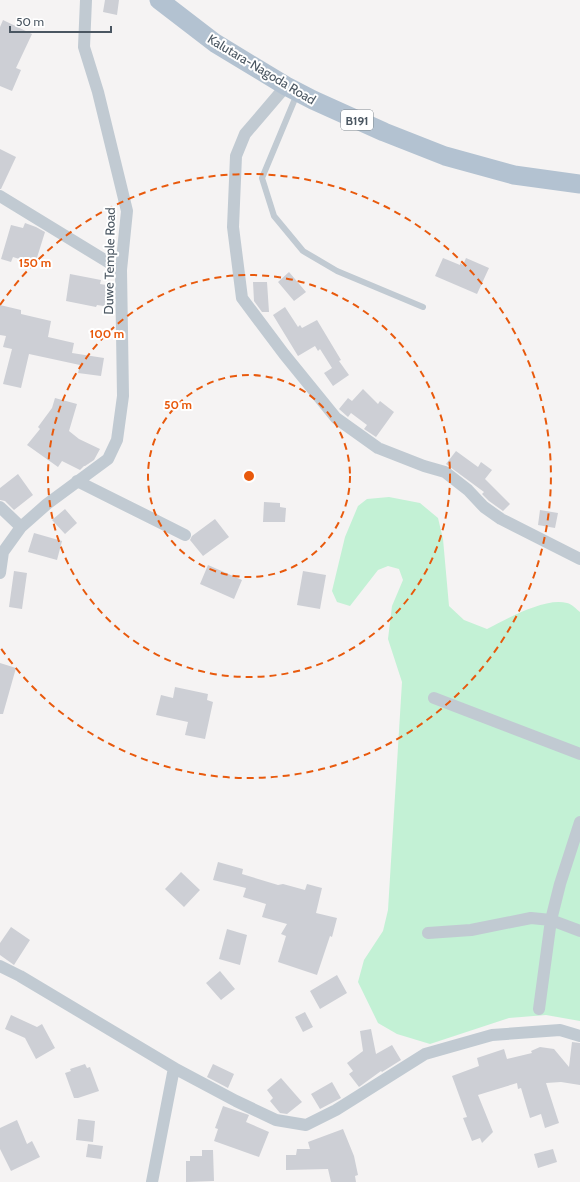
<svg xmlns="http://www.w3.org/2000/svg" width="580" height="1182" font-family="Cabin,sans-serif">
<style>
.green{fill:#c3f1d5}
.building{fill:#cdcfd5}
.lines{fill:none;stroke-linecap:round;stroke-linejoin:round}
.lane{stroke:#c1cad2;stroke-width:6}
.street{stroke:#c1cad2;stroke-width:12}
.primary{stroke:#b3c2d1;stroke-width:19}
.ring{fill:none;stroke:#e8590c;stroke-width:2;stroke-dasharray:7 5}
.labels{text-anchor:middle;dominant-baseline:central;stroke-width:4;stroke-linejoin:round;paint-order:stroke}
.shield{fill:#fff;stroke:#808990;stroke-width:1}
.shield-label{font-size:12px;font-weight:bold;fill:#4a5661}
.street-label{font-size:13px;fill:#4a5661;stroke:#fff}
.centre{fill:#e8590c;stroke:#fff;stroke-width:2}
.ring-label{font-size:12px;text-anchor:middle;font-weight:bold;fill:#e8590c;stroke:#fff;stroke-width:4;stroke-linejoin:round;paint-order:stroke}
</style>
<rect width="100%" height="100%" fill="#f5f3f3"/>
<path class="green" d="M 389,497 L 420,503 L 438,518 L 443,539 L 449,606 L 464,620 L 487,629 C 507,619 545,597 567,603 C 572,604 576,609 580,612 L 580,1021 L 546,1015 L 509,1018 L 430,1044 L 397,1034 L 378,1023 L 358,982 L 364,960 L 383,931 L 388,910 L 402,682 L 388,639 L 392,606 L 403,580 L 399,569 L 388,566 L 378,570 L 350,606 L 337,602 L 332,591 L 345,537 L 358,506 L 367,499 Z"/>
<path class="building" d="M 105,0 L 119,0 L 117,15 L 103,12 Z
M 3,20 L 32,34 L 16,68 L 21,70 L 12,91 L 0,86 L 0,27 Z
M 0,149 L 16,157 L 1,189 L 0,189 Z
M 25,223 L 36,227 L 45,232 L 35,264 L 13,257 L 11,262 L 1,259 L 11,225 L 23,228 Z
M 443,258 L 460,265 L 460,263 L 463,265 L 466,258 L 489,268 L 477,294 L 435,276 Z
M 289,272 L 306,292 L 294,301 L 278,282 Z
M 70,274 L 101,280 L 100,284 L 113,286 L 110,307 L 97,305 L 96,307 L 66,301 Z
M 253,282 L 267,282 L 269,312 L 262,312 L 254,301 Z
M 0,305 L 21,310 L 21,314 L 51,321 L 48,337 L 74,343 L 72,353 L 104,358 L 101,376 L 78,373 L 80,365 L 29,354 L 21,388 L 3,384 L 12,349 L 3,347 L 6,336 L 0,335 Z
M 285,307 L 298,327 L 300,325 L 302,328 L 317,320 L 341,360 L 339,361 L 349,375 L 333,386 L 324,373 L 332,368 L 320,349 L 318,351 L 315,346 L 298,356 L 273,315 Z
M 363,389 L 378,404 L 380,401 L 394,412 L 376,437 L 364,429 L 367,425 L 351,413 L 348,417 L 339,409 L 348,398 L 352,401 Z
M 55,398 L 77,404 L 69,431 L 79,439 L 100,449 L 94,460 L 85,466 L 84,466 L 80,470 L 62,461 L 58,467 L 27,445 L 40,429 L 38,427 L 52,408 Z
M 456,451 L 478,467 L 481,462 L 492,470 L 485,479 L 510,504 L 503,511 L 489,501 L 482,494 L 484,492 L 446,464 Z
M 18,474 L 33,495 L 14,510 L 5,501 L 0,500 L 0,488 Z
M 264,502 L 280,503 L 280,507 L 286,508 L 285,522 L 263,522 Z
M 65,509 L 77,523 L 65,534 L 52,520 Z
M 540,510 L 558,513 L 555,528 L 538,525 Z
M 215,519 L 229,537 L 203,556 L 190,540 L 192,536 Z
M 34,533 L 62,541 L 57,560 L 28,552 Z
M 208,565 L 242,580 L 234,599 L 200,584 Z
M 14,571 L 27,573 L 22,609 L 9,607 Z
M 303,571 L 326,575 L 320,609 L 297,605 Z
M 0,663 L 16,668 L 3,714 L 0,714 Z
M 175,687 L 208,694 L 207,700 L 213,702 L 205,739 L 185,735 L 188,722 L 156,715 L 161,695 L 173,698 Z
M 218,862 L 243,869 L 242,874 L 278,885 L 283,884 L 305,890 L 307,884 L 322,888 L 316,913 L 337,918 L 332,937 L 330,936 L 317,975 L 278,962 L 286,936 L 281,934 L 287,924 L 262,917 L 266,904 L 243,897 L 246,888 L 213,880 Z
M 181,872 L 200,890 L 184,907 L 165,889 Z
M 11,927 L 30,940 L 14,965 L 0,955 L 0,943 Z
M 227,929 L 247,935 L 240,965 L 219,959 Z
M 220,971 L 235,989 L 221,1000 L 206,983 Z
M 337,975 L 347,993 L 320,1009 L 310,991 Z
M 305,1012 L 313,1027 L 303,1032 L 295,1017 Z
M 11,1015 L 37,1027 L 42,1024 L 55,1048 L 36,1059 L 25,1038 L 5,1029 Z
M 371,1029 L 376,1054 L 392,1045 L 401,1060 L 382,1072 L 381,1071 L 359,1087 L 349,1074 L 353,1071 L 347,1063 L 363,1051 L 360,1031 Z
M 572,1042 L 580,1043 L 580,1085 L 561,1082 L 546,1083 L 559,1123 L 545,1128 L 541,1114 L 530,1118 L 521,1088 L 518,1089 L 517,1083 L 478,1095 L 493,1132 L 482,1143 L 480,1138 L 472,1141 L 463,1118 L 467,1117 L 452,1076 L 479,1066 L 477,1058 L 504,1049 L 507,1059 L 532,1053 L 531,1051 L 540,1047 L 554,1049 L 569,1067 Z
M 85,1064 L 87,1068 L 90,1067 L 99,1091 L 78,1098 L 74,1098 L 65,1073 L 71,1071 L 70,1069 Z
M 213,1064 L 234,1074 L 228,1088 L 207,1077 Z
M 281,1078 L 302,1102 L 287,1114 L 280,1113 L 270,1101 L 273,1098 L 267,1090 Z
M 332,1082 L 341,1098 L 320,1109 L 311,1094 Z
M 223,1106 L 249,1115 L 246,1122 L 269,1132 L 259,1157 L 214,1141 L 218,1129 L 215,1128 Z
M 78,1119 L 95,1121 L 93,1142 L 76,1140 Z
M 17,1120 L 27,1144 L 32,1141 L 40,1157 L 11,1171 L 0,1149 L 0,1128 Z
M 343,1129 L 354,1156 L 358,1175 L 355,1176 L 356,1182 L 331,1182 L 328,1169 L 286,1170 L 286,1155 L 296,1155 L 297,1149 L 310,1149 L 308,1142 Z
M 88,1144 L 103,1146 L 101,1159 L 86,1157 Z
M 553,1149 L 557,1162 L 538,1168 L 534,1154 Z
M 202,1150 L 213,1150 L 214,1181 L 186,1182 L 186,1161 L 190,1161 L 190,1156 L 202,1156 Z"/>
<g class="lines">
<path class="lane" d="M 297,94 L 262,178 L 274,216 L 303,251 L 337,271 L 423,307"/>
<path class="street" d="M 286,86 L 245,134 L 236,156 L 233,227 L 242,298 L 284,354 L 336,418 L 378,448 L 424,466 L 445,472 L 468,490 L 484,507 L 501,519 L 580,559
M 0,196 L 121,270
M 77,481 L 185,535
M 0,507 L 21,527
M 0,573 L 3,552 L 21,527 L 47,504 L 108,459 L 117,440 L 123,396 L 121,270 L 127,211 L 98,92 L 84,47 L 86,0
M 434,698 L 580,754
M 428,933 L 471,930 L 531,918 L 551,920 L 580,931
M 0,966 L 20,976 L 174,1068 L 236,1101 L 276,1120 L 306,1125 L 336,1110 L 425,1054 L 492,1035 L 560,1030 L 580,1036
M 539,1009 L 551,920 L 560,884 L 580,822
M 152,1182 L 174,1068"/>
<path class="primary" d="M 159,0 L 215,43 L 286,86 L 313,100 L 384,132 L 445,156 L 514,175 L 580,184"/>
</g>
<g class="ring">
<circle cx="249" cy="476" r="101"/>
<circle cx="249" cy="476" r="201"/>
<path d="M0 305A302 302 0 1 1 0 647"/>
</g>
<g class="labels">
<rect class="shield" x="341" y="110" width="32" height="20" rx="3"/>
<g class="shield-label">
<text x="357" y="120">B191</text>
</g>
<g class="street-label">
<text transform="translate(262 69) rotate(31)">Kalutara-Nagoda Road</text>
<text transform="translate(109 261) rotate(-89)">Duwe Temple Road</text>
</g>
</g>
<circle cx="249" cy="476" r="6" class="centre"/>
<g class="ring-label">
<text x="35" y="267">150 m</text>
<text x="107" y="338">100 m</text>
<text x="178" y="409">50 m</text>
</g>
<path d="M10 26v6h101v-6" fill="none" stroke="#4a5661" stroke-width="2"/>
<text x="16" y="26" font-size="12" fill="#4a5661" stroke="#ffffff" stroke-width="3" paint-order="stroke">50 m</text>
</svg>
